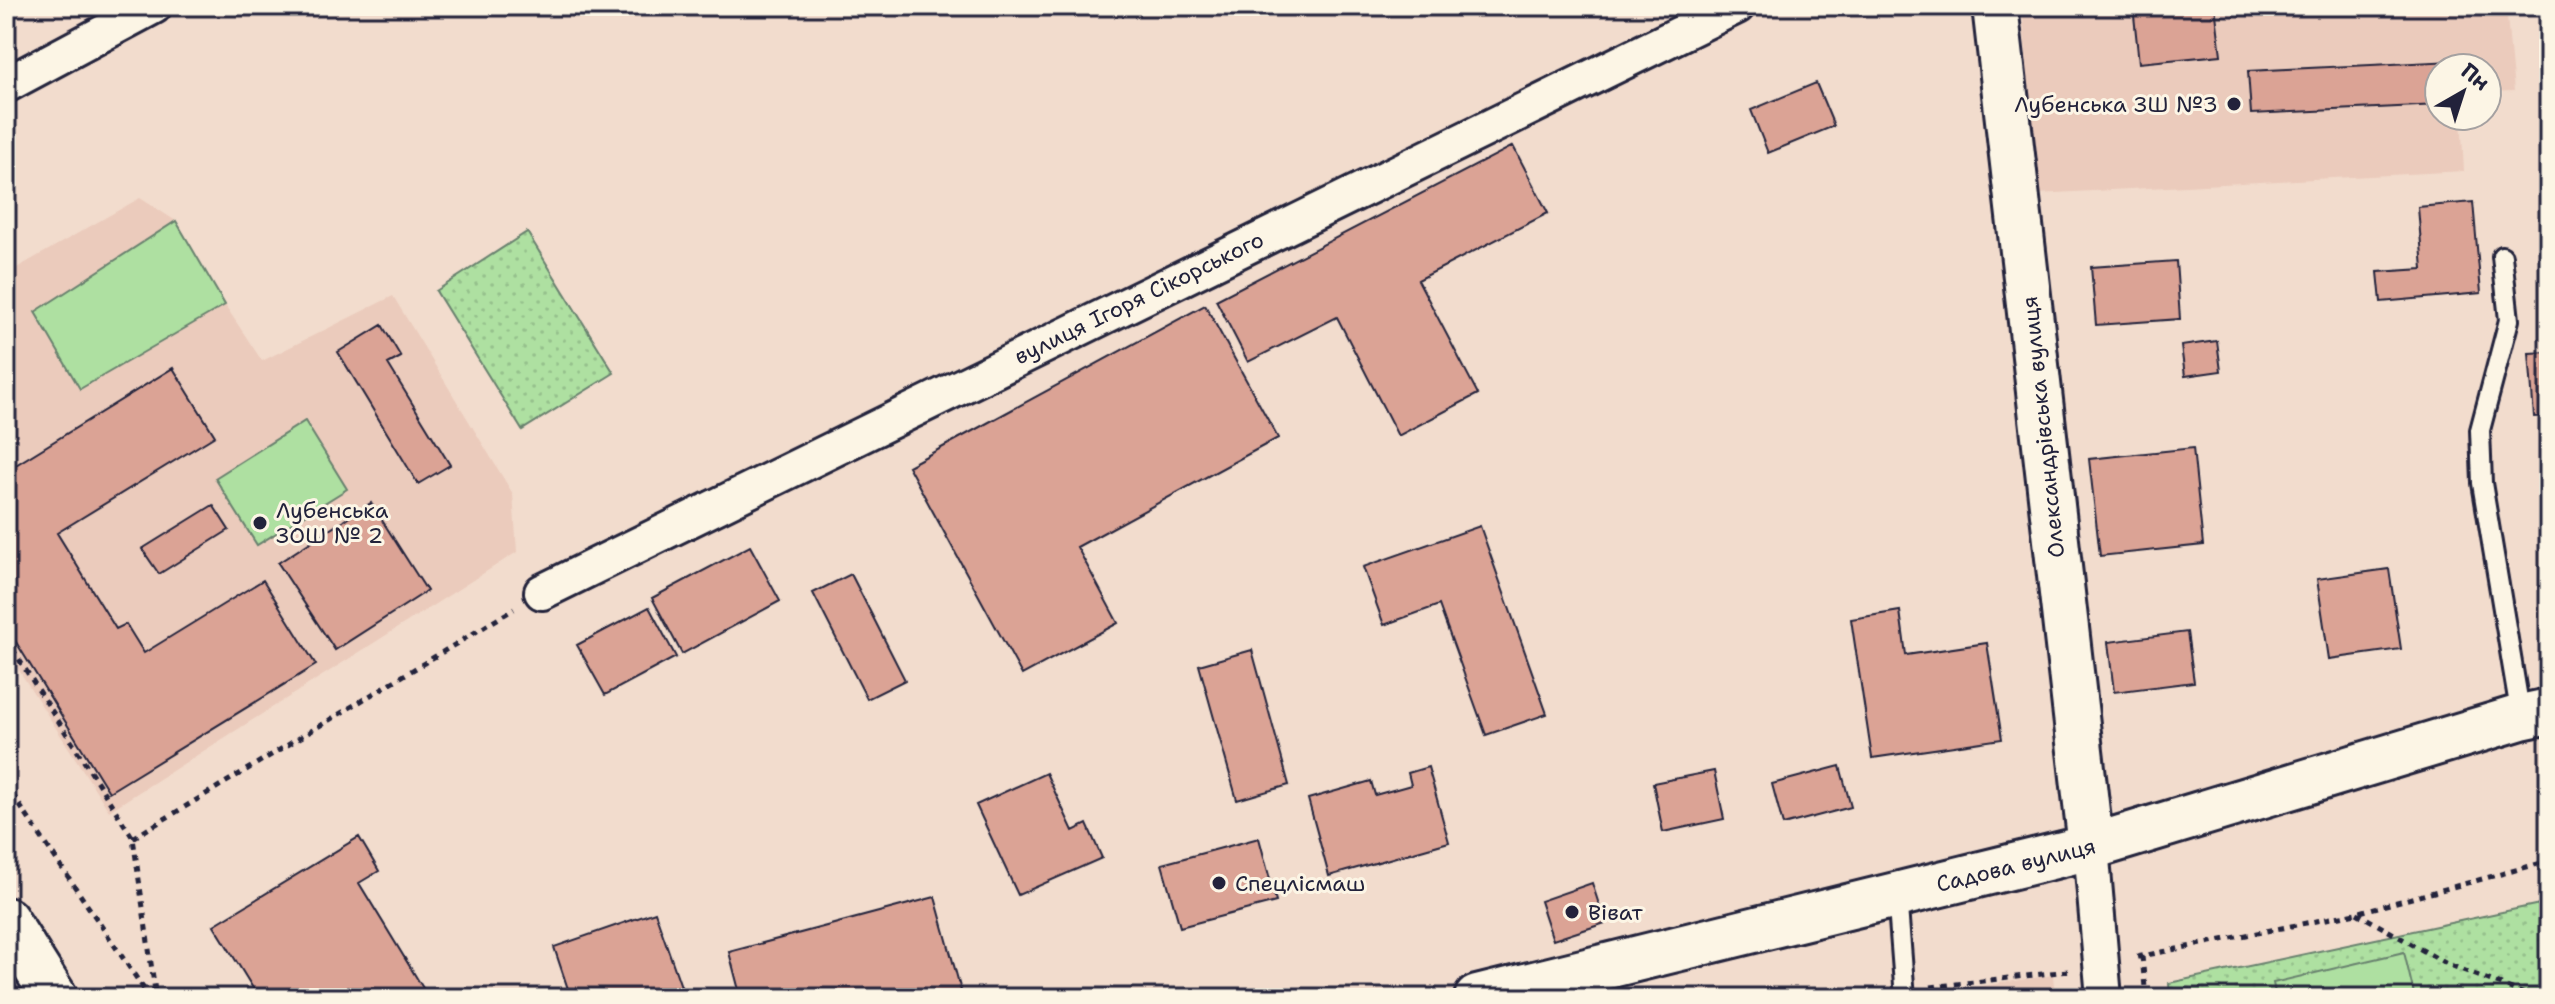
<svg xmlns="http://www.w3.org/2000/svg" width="2555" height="1004" font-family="'Shantell Sans',sans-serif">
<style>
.built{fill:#ebcbbc}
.green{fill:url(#green-dots);stroke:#68816e;stroke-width:2}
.pitch{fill:#aee0a1;stroke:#68816e;stroke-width:2}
.building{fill:#dba395;stroke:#22223b;stroke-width:2}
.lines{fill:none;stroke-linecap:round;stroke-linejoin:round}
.lane-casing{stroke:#22223b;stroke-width:24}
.street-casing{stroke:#22223b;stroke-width:40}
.secondary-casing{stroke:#22223b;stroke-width:50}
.path{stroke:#22223b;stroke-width:5;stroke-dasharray:6 6;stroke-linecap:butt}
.lane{stroke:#fcf5e5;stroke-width:18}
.street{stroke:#fcf5e5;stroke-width:34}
.secondary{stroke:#fcf5e5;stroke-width:44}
.poi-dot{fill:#22223b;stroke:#fcf5e5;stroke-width:3}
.labels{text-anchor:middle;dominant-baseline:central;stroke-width:6;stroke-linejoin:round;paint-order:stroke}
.poi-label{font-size:22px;fill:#22223b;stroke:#fcf5e5;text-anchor:start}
.street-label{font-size:22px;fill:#22223b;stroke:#fcf5e5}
</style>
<defs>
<pattern id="green-dots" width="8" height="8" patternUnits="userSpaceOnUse" patternTransform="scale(2)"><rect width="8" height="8" fill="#aee0a1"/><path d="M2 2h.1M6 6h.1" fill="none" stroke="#95c08c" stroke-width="1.8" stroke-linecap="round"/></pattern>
</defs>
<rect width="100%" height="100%" fill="#f2dccd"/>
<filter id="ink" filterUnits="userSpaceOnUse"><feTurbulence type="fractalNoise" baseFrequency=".0125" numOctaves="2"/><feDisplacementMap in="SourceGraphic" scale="16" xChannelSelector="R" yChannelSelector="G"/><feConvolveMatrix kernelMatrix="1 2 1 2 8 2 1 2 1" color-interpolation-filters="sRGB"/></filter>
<g filter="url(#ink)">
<path class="built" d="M 2022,6 L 2506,6 L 2514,91 L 2487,92 L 2487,68 L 2439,68 L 2439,116 L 2461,116 L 2464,171 L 2037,194 Z
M 140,198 L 176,221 L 225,305 L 262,361 L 393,296 L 513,494 L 517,552 L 109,811 L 6,650 L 6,274 Z
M 2053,975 L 2055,998 L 1912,998 L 1924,995 Z"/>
<path class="green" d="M 527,232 L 614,373 L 522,430 L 436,291 Z
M 2549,902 L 2549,998 L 2170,998 L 2169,983 Z"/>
<path class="pitch" d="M 176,221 L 225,305 L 80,389 L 35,312 Z
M 305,421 L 347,489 L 257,545 L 215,478 Z
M 2404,952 L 2415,998 L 2276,998 L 2273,983 Z"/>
<path class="building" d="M 2133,6 L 2215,6 L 2221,55 L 2139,63 Z
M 2454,61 L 2454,68 L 2439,68 L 2439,105 L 2251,114 L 2248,71 Z
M 1816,83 L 1834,126 L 1768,153 L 1751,110 Z
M 1513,146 L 1548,213 L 1418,280 L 1478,394 L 1398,436 L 1337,317 L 1248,362 L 1216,300 Z
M 2473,202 L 2481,293 L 2381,302 L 2378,272 L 2423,269 L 2418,207 Z
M 2176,261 L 2180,319 L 2096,325 L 2091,267 Z
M 1205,305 L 1278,438 L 1077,547 L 1118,623 L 1022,675 L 908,466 Z
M 382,325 L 401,357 L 388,364 L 450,465 L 418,484 L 338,352 Z
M 2217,341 L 2221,371 L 2185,376 L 2181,346 Z
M 2549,352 L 2549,416 L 2534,417 L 2529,353 Z
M 173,368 L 215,436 L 57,533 L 116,629 L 126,624 L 144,653 L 263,580 L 316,665 L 109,792 L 6,626 L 6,471 Z
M 2193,448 L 2203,545 L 2100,556 L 2089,459 Z
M 371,503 L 427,591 L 335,650 L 278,563 Z
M 213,505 L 229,530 L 159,574 L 142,549 Z
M 1480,526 L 1547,714 L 1486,735 L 1439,605 L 1384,625 L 1363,567 Z
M 2549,526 L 2549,595 L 2547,595 L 2541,527 Z
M 750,546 L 780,601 L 682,654 L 652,598 Z
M 2389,569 L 2401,649 L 2329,659 L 2317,579 Z
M 851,574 L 905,680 L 867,699 L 813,593 Z
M 649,607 L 676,657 L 605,695 L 577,645 Z
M 1900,611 L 1906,655 L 1987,643 L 2002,739 L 1872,758 L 1851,619 Z
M 2187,632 L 2194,682 L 2114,692 L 2108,642 Z
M 1252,650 L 1289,785 L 1237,800 L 1199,665 Z
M 1840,766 L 1851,807 L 1783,825 L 1772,784 Z
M 1428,767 L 1449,842 L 1329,876 L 1308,799 L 1371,781 L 1375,795 L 1411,785 L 1408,773 Z
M 1714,771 L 1724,819 L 1663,832 L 1653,783 Z
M 1046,773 L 1073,831 L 1087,824 L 1102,858 L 1018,895 L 976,805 Z
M 359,837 L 379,871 L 359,883 L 429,998 L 259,998 L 214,925 Z
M 1259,838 L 1276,902 L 1180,927 L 1162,864 Z
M 1592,883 L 1605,923 L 1553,940 L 1540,901 Z
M 935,897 L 963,998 L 741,998 L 729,952 Z
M 655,912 L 685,998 L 571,998 L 554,947 Z"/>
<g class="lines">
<defs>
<path id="lane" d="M 2502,256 L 2509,320 L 2480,430 L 2482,483 L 2521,717
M 1897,894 L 1905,998"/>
<path id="street" d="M 6,85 L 154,6
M 542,592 L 1737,6
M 2091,847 L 2104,998"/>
<path id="secondary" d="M 1995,6 L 2091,847
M 6,920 L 55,998
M 1477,998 L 2091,847 L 2521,717 L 2549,711"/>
</defs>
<use href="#lane" class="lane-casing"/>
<use href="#street" class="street-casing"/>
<use href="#secondary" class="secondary-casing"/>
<path class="path" d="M 6,639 L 133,838 L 156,998
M 6,785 L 150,998
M 133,838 L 514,609
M 2357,913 L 2445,963 L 2535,998
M 2142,956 L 2146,998
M 2137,957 L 2356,913 L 2549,861
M 1931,987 L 2068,971"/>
<use href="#lane" class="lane"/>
<use href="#street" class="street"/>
<use href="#secondary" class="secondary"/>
</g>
</g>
<g class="poi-dot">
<circle cx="2234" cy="104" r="8"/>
<circle cx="260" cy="523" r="8"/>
<circle cx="1219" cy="883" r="8"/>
<circle cx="1572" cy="912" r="8"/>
</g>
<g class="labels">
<g class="poi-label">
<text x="2218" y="104" text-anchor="end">Лубенська ЗШ №3</text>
<text x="276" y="510">Лубенська<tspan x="276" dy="25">ЗОШ № 2</tspan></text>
<text x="1235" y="883">Спецлісмаш</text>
<text x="1588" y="912">Віват</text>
</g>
<g class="street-label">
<text transform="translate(1139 298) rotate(-26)">вулиця Ігоря Сікорського</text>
<text transform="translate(2043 427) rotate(-96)">Олександрівська вулиця</text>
<text transform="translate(2016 865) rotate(-14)">Садова вулиця</text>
</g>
</g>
<rect width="2555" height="1004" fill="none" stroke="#fcf5e5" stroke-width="32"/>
<rect x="16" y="16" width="2523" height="972" fill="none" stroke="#22223b" stroke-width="3" filter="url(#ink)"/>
<g transform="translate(2463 92) rotate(39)"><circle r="38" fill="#fcf5e5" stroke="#a5a1a1" stroke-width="2"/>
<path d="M0-6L14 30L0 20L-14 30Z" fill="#22223b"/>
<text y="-12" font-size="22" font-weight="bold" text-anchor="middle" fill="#22223b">Пн</text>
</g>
</svg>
